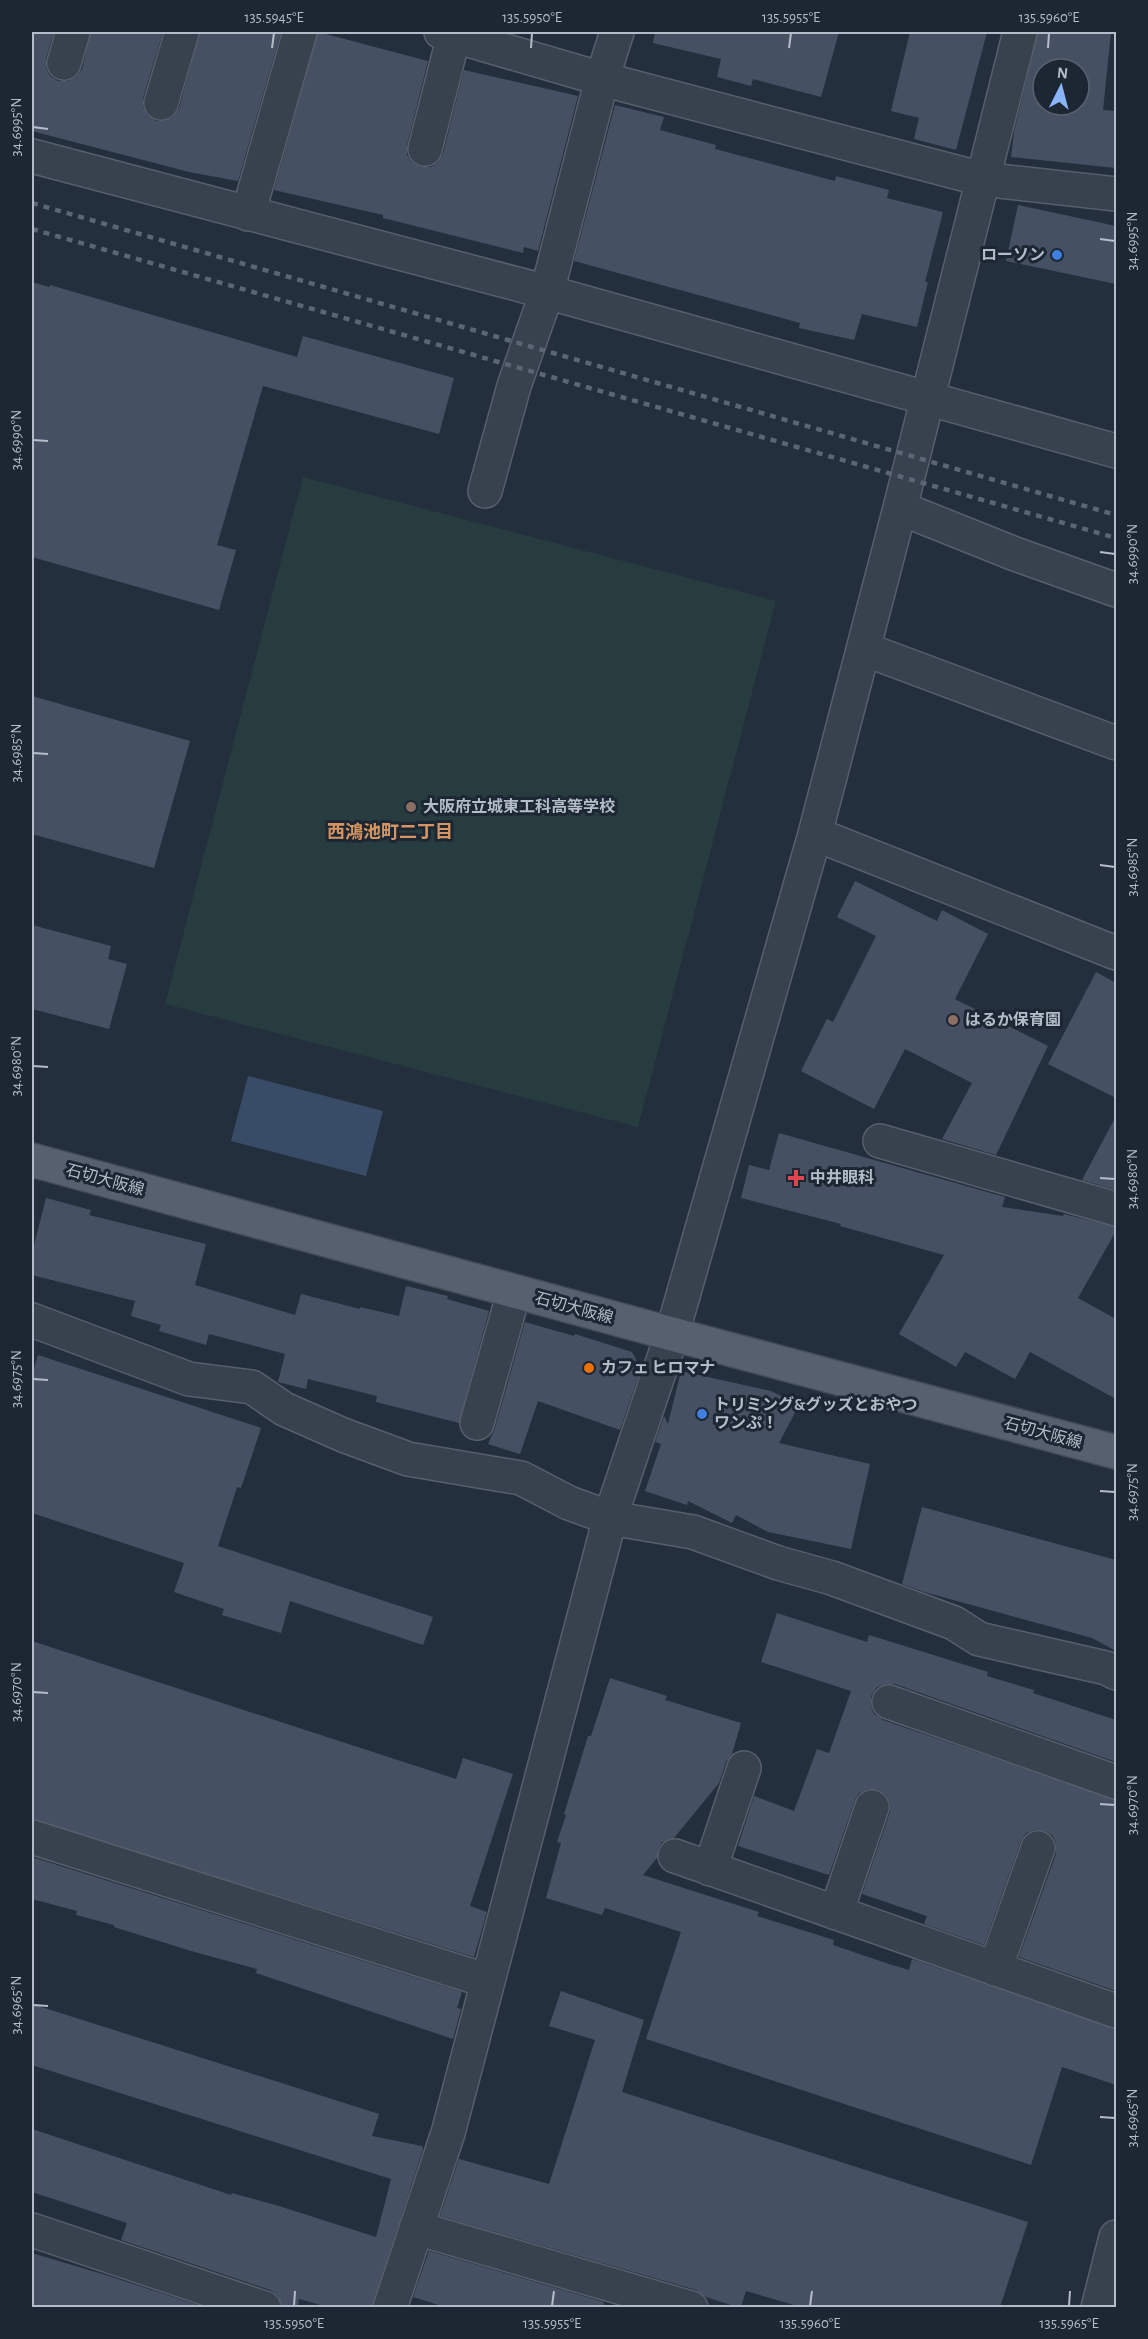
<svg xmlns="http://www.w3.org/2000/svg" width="1148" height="2339" font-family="'Alegreya Sans','Noto Sans JP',sans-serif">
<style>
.green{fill:#263c3f}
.water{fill:#394c67}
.building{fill:#455162;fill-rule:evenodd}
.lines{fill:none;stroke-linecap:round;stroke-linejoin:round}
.minor-casing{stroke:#565f6c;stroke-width:36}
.major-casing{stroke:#414a57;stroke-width:36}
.minor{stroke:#38414e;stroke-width:33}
.major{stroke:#56606e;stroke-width:33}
.rail{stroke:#5a6575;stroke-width:4.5;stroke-dasharray:6 6;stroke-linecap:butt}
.ticks{fill:none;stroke:#b4bcc9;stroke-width:2}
.shop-dot{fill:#3f7fe0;stroke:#1d2633;stroke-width:2}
.education-dot{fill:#8d6e63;stroke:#1d2633;stroke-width:2}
.health-dot{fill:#e0444e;stroke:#1d2633;stroke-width:2}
.food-dot{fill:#e8710a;stroke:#1d2633;stroke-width:2}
.labels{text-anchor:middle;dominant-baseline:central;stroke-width:6;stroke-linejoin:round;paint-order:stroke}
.poi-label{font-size:16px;font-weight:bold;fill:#b4bcc9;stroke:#1d2633;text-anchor:start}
.street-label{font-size:16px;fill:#b4bcc9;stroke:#1d2633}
.neighbourhood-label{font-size:18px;font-weight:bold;fill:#d59563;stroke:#1d2633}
.neatline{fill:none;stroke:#b4bcc9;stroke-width:2}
.ticks-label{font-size:15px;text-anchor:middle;fill:#b4bcc9}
</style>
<rect width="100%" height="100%" fill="#242f3e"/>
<path class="green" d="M 303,477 L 776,601 L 638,1127 L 165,1004 Z"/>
<path class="water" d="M 248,1076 L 383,1111 L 366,1176 L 231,1141 Z"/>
<path class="building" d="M 32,32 L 54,32 L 46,58 L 46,68 L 50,76 L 58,81 L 68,81 L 76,77 L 82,69 L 91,32 L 163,32 L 143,98 L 143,107 L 148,116 L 156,121 L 165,121 L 173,117 L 179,108 L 200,32 L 281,32 L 238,181 L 189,172 L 32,131 Z
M 318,32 L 428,61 L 407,145 L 407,155 L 412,162 L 421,167 L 431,167 L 438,162 L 443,154 L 464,70 L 578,96 L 538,251 L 524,247 L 523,253 L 383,218 L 383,215 L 274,190 Z
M 655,32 L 839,32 L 821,97 L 753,79 L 751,86 L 717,77 L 721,59 L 653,43 Z
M 910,32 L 987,32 L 956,150 L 914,139 L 919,118 L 891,111 Z
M 1038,32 L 1111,32 L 1103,110 L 1116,111 L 1116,168 L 1011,157 L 1014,132 ZM 1043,69 L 1079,69 L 1079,105 L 1043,105 Z
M 615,105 L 664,117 L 660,130 L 716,145 L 715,149 L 835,181 L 836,176 L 889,190 L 887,198 L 943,212 L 925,282 L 928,282 L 917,327 L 862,314 L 854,340 L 799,328 L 800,323 L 574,261 Z
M 1018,205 L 1116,226 L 1116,284 L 1006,261 Z
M 32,282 L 49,287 L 50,285 L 297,357 L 303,336 L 454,378 L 439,434 L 263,386 L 217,545 L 236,550 L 219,610 L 32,557 Z
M 32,696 L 190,741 L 154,868 L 32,834 Z
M 855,881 L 937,921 L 942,910 L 988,934 L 955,999 L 1048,1046 L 996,1155 L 942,1139 L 972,1083 L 905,1049 L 874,1109 L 801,1071 L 827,1019 L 833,1022 L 876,936 L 837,917 Z
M 32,925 L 111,946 L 108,959 L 127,964 L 109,1029 L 32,1009 Z
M 1096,972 L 1116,983 L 1116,1098 L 1048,1064 Z
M 1116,1116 L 1116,1190 L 1082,1180 Z
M 779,1133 L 1005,1197 L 1002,1207 L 1063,1216 L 1064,1214 L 1116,1227 L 1116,1231 L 1078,1298 L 1116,1319 L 1116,1399 L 1030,1352 L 1015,1379 L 965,1352 L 956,1367 L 899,1334 L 944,1255 L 840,1226 L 841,1224 L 741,1198 L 749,1165 L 769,1170 Z
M 46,1198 L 91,1210 L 89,1215 L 206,1244 L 195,1285 L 295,1315 L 301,1294 L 360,1309 L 360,1307 L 399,1316 L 406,1286 L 448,1296 L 447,1299 L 489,1311 L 459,1423 L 376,1402 L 377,1396 L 308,1379 L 306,1389 L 278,1382 L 285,1354 L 209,1334 L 206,1345 L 159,1331 L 161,1325 L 131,1316 L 135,1301 L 32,1275 L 32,1253 Z
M 525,1322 L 574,1336 L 575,1334 L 632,1352 L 641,1369 L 620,1430 L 538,1401 L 520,1454 L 488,1444 L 495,1428 Z
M 38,1355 L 261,1428 L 241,1488 L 237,1487 L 218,1546 L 433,1617 L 423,1645 L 290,1601 L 281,1633 L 222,1615 L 224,1609 L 174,1592 L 184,1563 L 32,1513 L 32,1375 Z
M 681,1371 L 771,1391 L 799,1405 L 779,1443 L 870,1464 L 851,1549 L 768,1532 L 736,1515 L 732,1523 L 688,1501 L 687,1505 L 645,1491 L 661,1444 L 655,1442 L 664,1416 L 668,1424 Z
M 922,1507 L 1116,1560 L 1116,1651 L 1092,1638 L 924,1592 L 902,1584 Z
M 777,1613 L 867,1642 L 869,1635 L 898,1644 L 988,1672 L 987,1676 L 1034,1690 L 1033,1693 L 1116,1720 L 1116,1762 L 895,1684 L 886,1684 L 877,1687 L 871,1696 L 871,1706 L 874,1714 L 883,1720 L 1116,1800 L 1116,1991 L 1019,1957 L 1056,1854 L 1056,1844 L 1053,1836 L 1045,1831 L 1034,1830 L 1026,1833 L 1021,1841 L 984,1945 L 924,1924 L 927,1916 L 862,1894 L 890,1812 L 890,1803 L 886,1795 L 879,1790 L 868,1789 L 859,1793 L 855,1800 L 829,1875 L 738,1846 L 754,1796 L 794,1811 L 817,1749 L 829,1753 L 851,1691 L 761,1662 Z
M 32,1641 L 456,1779 L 463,1758 L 513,1774 L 470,1906 L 487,1912 L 474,1957 L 32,1819 Z
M 610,1678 L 667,1696 L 665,1700 L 741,1723 L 732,1754 L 726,1762 L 719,1783 L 674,1838 L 662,1842 L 658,1849 L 657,1858 L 643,1875 L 759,1912 L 757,1916 L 834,1940 L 833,1945 L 889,1964 L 909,1970 L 912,1959 L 1116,2029 L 1116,2085 L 1062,2067 L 1031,2165 L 646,2039 L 681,1932 L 605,1908 L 602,1915 L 546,1898 L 561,1843 L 557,1842 L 566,1815 L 564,1814 L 588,1736 L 591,1736 Z
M 32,1857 L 462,1992 L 457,2008 L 461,2009 L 453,2039 L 256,1973 L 257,1969 L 191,1951 L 114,1927 L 114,1925 L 76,1915 L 77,1911 L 32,1899 Z
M 561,1991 L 644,2020 L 622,2092 L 1028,2222 L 1000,2307 L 801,2307 L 746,2291 L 741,2307 L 737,2307 L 706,2297 L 696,2290 L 440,2216 L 459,2159 L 549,2184 L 595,2040 L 549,2026 Z
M 32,2004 L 379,2114 L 372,2136 L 422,2146 L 423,2149 L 372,2307 L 328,2307 L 299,2299 L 298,2307 L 282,2307 L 278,2296 L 270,2290 L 121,2240 L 127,2223 L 32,2192 L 32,2129 L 231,2195 L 232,2193 L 279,2206 L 376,2237 L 391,2179 L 32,2065 Z
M 429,2251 L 604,2302 L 603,2307 L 445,2307 L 413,2297 Z
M 32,2253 L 109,2276 L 204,2307 L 32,2307 Z"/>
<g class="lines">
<defs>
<path id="minor" d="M 441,32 L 602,79 L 982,179 L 1116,194
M 64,63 L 73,32
M 161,103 L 182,32
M 425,149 L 454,35
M 32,156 L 547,292 L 1116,451
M 248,214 L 300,32
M 485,491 L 514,386 L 547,292 L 602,79 L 617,32
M 900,508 L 1015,554 L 1116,590
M 864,649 L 1116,743
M 815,834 L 1116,953
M 880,1141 L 1116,1209
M 32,1320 L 189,1379 L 252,1387 L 284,1409 L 343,1435 L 408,1459 L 521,1478 L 569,1503 L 610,1518 L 693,1532 L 778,1563 L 832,1578 L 954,1623 L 979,1639 L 1106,1668 L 1116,1673
M 477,1423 L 514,1292
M 889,1702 L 1116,1782
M 32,1837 L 488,1981
M 675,1856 L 1116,2011
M 710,1869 L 744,1768
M 836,1913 L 872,1807
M 995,1969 L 1038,1848
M 416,2228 L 691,2308
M 32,2230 L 264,2308
M 390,2308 L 448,2133 L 610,1518 L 672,1334 L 815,834 L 900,508 L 1020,32
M 1098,2308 L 1116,2237"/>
<path id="major" d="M 32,1160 L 672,1334 L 1116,1452"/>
</defs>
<use href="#minor" class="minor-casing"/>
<use href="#major" class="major-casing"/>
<use href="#minor" class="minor"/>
<use href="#major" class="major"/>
<path class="rail" d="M 32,203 L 1116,515
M 32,229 L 1116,538"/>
</g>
<path class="ticks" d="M 272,48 L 274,33M 531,48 L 532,33M 789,48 L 791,33M 1048,48 L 1049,33M 33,127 L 48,129M 1100,239 L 1115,241M 33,440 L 48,441M 1100,552 L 1115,554M 33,753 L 48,754M 1100,865 L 1115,867M 33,1066 L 48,1067M 1100,1178 L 1115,1179M 33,1379 L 48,1380M 1100,1491 L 1115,1492M 33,1692 L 48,1693M 1100,1804 L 1115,1805M 33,2005 L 48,2006M 1100,2117 L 1115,2118M 294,2306 L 295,2291M 552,2306 L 554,2291M 810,2306 L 812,2291M 1069,2306 L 1070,2291"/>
<g class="shop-dot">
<circle cx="1057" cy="255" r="6"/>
<circle cx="702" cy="1414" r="6"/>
</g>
<g class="education-dot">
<circle cx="411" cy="807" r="6"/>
<circle cx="953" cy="1020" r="6"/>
</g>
<path class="health-dot" d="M793 1169h6v6h6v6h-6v6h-6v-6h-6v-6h6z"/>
<circle class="food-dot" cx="589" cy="1368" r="6"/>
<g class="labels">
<g class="poi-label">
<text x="1045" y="255" text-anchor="end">ローソン</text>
<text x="423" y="807">大阪府立城東工科高等学校</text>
<text x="965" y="1020">はるか保育園</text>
<text x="810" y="1178">中井眼科</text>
<text x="601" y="1368">カフェ ヒロマナ</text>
<text x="714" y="1405">トリミング&amp;グッズとおやつ<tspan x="714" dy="18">ワンぷ！</tspan></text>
</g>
<g class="street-label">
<text transform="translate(105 1180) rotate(15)">石切大阪線</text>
<text transform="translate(574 1308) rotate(15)">石切大阪線</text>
<text transform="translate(1043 1433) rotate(15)">石切大阪線</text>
</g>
<g class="neighbourhood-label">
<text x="390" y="833">西鴻池町二丁目</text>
</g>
</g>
<rect width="1148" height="2339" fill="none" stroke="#1d2633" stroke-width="66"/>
<g transform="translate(1061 87) rotate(6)"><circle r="28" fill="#1d2633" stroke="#59626f" stroke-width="1.5"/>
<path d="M0-4.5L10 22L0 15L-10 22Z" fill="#8ab4f8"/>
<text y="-9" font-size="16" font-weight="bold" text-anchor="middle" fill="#b4bcc9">N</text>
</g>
<rect x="33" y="33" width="1082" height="2273" class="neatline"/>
<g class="ticks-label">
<text x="274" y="22">135.5945°E</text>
<text x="532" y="22">135.5950°E</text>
<text x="791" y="22">135.5955°E</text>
<text x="1049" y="22">135.5960°E</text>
<text transform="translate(16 127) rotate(-90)" y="5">34.6995°N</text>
<text transform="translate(1132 241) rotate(-90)" y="5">34.6995°N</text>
<text transform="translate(16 440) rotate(-90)" y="5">34.6990°N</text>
<text transform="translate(1132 554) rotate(-90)" y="5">34.6990°N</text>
<text transform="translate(16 753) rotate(-90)" y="5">34.6985°N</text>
<text transform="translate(1132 867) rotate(-90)" y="5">34.6985°N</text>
<text transform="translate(16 1066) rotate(-90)" y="5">34.6980°N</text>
<text transform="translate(1132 1179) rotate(-90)" y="5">34.6980°N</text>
<text transform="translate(16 1379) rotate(-90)" y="5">34.6975°N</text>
<text transform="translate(1132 1492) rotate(-90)" y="5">34.6975°N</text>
<text transform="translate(16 1692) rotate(-90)" y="5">34.6970°N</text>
<text transform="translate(1132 1805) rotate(-90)" y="5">34.6970°N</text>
<text transform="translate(16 2005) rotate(-90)" y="5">34.6965°N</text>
<text transform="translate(1132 2118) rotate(-90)" y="5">34.6965°N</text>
<text x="294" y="2328">135.5950°E</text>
<text x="552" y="2328">135.5955°E</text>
<text x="810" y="2328">135.5960°E</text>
<text x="1069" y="2328">135.5965°E</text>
</g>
</svg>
